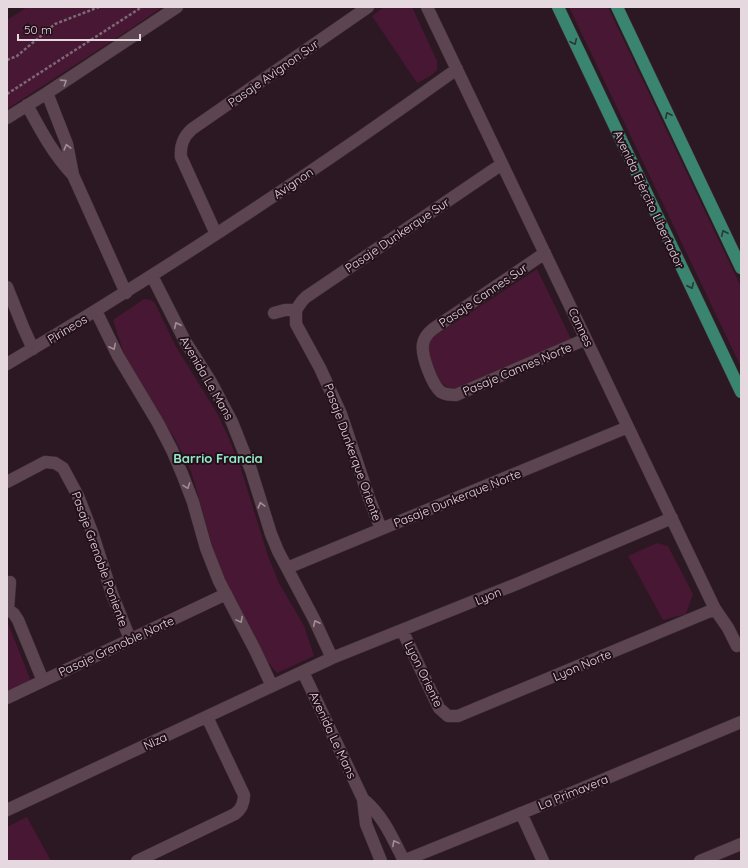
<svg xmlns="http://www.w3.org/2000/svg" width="748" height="868" font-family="Quicksand,sans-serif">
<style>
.green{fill:#481733}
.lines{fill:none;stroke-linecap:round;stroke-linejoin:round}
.minor-casing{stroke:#41333a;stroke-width:13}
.major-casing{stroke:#41333a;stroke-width:13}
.path{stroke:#7c6a73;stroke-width:2.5;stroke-dasharray:3 2;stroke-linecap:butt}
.minor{stroke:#5c4550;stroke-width:12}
.major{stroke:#3a8570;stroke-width:12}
.oneway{stroke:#2a3837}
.oneway2{stroke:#a18e98}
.labels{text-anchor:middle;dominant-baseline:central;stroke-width:4;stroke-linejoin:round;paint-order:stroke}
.street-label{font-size:12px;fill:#e6d8df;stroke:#220f19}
.neighbourhood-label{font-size:13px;font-weight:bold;fill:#92ebc7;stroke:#220f19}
</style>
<rect width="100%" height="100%" fill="#2c1822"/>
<path class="green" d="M 27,7 L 162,7 L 129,30 L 7,109 L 7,20 Z
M 384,7 L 411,7 L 413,9 L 437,61 L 437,70 L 432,75 L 417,83 L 372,16 Z
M 569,7 L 608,7 L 741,287 L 741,367 Z
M 537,269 L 572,341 L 455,390 C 436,387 431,362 428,346 L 433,337 Z
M 144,299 L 151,300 L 155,303 L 175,345 L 217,413 L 227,434 L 240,466 L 268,556 L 279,583 L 304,626 L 314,656 L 277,673 L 267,661 L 242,612 L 227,586 L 217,562 L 191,471 L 175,439 L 127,363 L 113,320 Z
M 657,543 L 668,546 L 693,594 L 686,614 L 663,620 L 628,556 Z
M 7,621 L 31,681 L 7,692 Z
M 27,817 L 51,861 L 7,861 L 7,827 Z"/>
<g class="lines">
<defs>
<path id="minor" d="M 427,7 L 715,609 L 728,628 L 737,646
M 47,93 L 67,144 L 73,175 L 126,293
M 27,105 C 41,131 53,154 73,175
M 7,118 L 47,93 L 177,7
M 216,234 L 181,157 C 180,145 183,137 192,129 L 368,7
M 545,253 L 433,329 C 428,333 424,337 423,344 C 421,355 432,385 441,392 C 446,395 451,395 456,395 L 586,339
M 152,276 L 185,341 L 211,382 L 232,422 L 251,470 L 271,534 L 278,551 L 314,619 L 332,658
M 7,287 L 23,327 L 33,349
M 96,311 L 118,356 L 158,423 L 172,450 L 183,476 L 193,502 L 206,548 L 219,581 L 255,650 L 272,686
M 274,313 L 285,310 L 296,310
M 7,364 C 161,273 311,174 457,69
M 7,482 L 45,462 L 55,463 L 63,468 L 78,496 L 92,532 L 112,594 L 130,639
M 381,529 L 369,498 L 341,414 L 320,368 L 296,324 L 296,310 L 302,301 L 306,297 L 502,164
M 287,568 L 628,427
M 7,608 L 14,614 L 18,620 L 43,681
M 8,609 L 10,582
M 402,630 L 439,708 L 448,716 L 458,716 L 715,609
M 303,672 L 363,799 L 366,824 L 381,861
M 7,698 L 226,594
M 363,799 C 383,815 393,839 404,861
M 7,810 L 332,658 L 519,583 L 672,518
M 521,813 L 543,861
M 137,861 L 235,814 C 242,809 244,803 244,795 L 207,717
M 403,861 L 576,791 L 741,722
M 700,861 L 741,844"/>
<path id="major" d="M 558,7 L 741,392
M 617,7 L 741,268"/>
</defs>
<use href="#minor" class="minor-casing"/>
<use href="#major" class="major-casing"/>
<path class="path" d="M 7,60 L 17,56 L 55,24 L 99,7
M 7,94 L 142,7"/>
<use href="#minor" class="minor"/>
<use href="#major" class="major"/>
</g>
<defs><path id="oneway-chevron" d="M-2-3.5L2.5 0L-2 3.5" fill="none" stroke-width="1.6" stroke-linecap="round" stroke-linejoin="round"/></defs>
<g class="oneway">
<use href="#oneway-chevron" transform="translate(574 42) rotate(65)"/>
<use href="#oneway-chevron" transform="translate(668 115) rotate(-115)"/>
<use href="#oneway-chevron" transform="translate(724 233) rotate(-115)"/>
<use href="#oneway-chevron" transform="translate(691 286) rotate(65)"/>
</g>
<g class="oneway2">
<use href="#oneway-chevron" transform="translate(64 82) rotate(-33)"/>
<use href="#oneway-chevron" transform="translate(67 147) rotate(-105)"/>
<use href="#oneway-chevron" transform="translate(177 325) rotate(-115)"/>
<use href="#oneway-chevron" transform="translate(113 347) rotate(63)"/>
<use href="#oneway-chevron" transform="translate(187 486) rotate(70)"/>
<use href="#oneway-chevron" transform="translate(261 505) rotate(-105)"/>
<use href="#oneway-chevron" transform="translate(240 620) rotate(62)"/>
<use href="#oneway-chevron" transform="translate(316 623) rotate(-116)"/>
<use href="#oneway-chevron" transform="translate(395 843) rotate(-118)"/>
</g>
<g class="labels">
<g class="street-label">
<text transform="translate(273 73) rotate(-35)">Pasaje Avignon Sur</text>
<text transform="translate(293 183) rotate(-34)">Avignon</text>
<text transform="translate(649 199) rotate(65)">Avenida Ejército Libertador</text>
<text transform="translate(397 235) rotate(-34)">Pasaje Dunkerque Sur</text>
<text transform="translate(483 295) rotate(-34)">Pasaje Cannes Sur</text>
<text transform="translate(581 327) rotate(64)">Cannes</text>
<text transform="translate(67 329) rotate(-31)">Pirineos</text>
<text transform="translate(517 369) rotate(-23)">Pasaje Cannes Norte</text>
<text transform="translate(207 378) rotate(60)">Avenida Le Mans</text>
<text transform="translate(353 452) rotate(70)">Pasaje Dunkerque Oriente</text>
<text transform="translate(457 498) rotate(-22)">Pasaje Dunkerque Norte</text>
<text transform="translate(100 559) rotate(70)">Pasaje Grenoble Poniente</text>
<text transform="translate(488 596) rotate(-22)">Lyon</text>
<text transform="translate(116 646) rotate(-25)">Pasaje Grenoble Norte</text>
<text transform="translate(582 665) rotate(-23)">Lyon Norte</text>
<text transform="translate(424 674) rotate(64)">Lyon Oriente</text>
<text transform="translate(333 735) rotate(65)">Avenida Le Mans</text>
<text transform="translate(155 741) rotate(-25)">Niza</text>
<text transform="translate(573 792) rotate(-22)">La Primavera</text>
</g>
<g class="neighbourhood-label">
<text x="218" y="458">Barrio Francia</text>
</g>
</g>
<rect width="748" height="868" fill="none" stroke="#e6d8df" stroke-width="16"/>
<path d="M18 34v6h122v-6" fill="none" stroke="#e6d8df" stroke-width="2"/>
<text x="24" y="34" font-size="12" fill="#e6d8df" stroke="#220f19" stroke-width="3" paint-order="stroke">50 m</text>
</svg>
